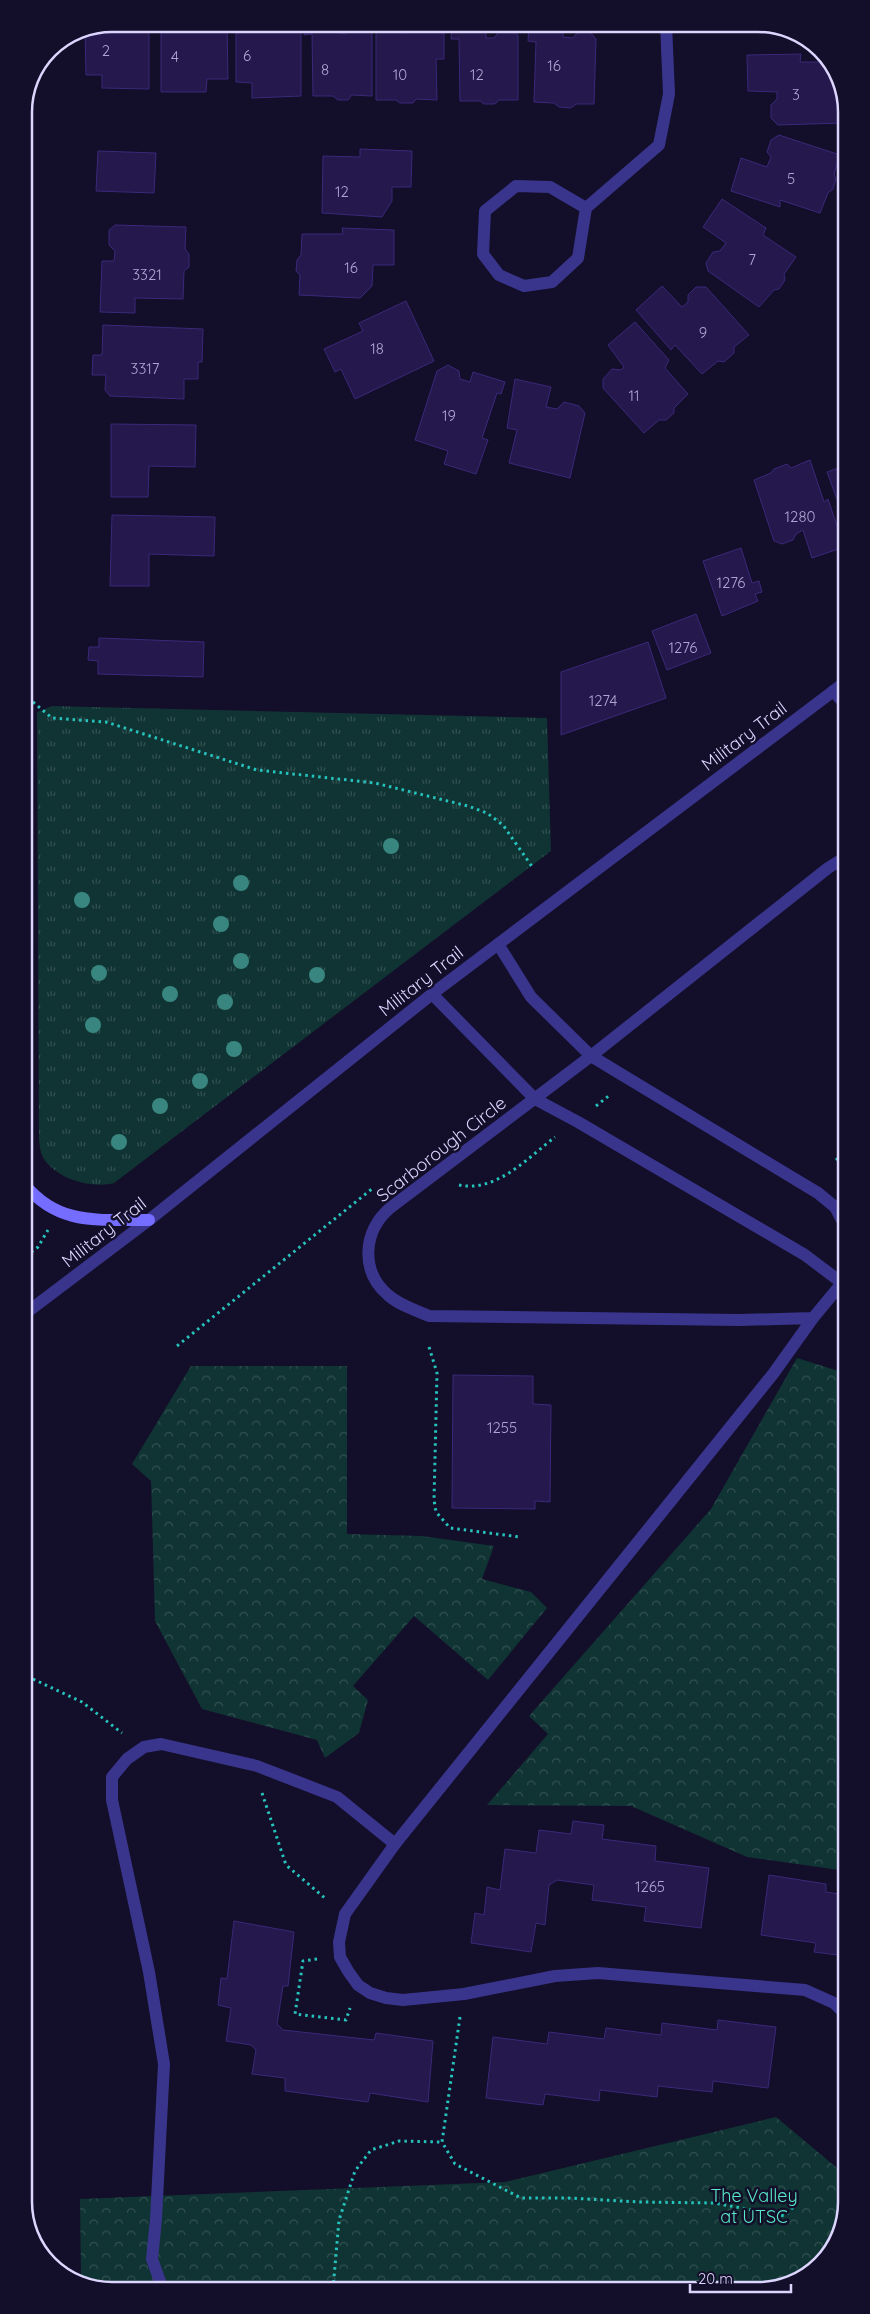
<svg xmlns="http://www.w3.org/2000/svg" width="870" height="2314" font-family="Quicksand,sans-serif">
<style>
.grass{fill:url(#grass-tufts)}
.forest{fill:url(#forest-crowns)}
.building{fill:#24184c;stroke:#3a297a}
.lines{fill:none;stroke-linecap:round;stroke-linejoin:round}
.path{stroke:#26c3bd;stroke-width:3;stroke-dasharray:2.5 4;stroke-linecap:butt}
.service{stroke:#3a358c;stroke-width:12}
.minor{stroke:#3a358c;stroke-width:12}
.tertiary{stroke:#3a358c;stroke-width:12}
.secondary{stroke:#746dff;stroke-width:12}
.tree{fill:#398680}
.labels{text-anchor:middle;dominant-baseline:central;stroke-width:5;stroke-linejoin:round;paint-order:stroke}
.number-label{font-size:15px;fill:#aea6d2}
.street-label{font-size:18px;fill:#dcd6ff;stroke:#130e29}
.park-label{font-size:18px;fill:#58e9c8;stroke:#130e29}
.rim{fill:none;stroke:#dcd6ff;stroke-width:2.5}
</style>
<defs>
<pattern id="grass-tufts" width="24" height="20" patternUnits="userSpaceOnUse" patternTransform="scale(1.25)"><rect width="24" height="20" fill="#103433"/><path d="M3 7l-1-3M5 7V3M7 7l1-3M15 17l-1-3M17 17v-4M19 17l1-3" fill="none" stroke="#325152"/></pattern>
<pattern id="forest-crowns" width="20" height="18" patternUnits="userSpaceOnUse" patternTransform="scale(1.25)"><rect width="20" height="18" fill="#103433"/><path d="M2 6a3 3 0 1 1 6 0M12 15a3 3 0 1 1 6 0" fill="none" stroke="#325152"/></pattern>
</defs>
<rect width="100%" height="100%" fill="#130e29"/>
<path class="grass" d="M 52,706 L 547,718 L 551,851 L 114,1183 C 92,1189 57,1179 44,1159 C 40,1153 40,1146 39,1140 L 37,712 Z"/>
<path class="forest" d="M 797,1358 L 845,1373 L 846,1871 L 747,1857 L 631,1806 L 487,1805 L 548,1734 L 529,1716 L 711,1509 Z
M 191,1366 L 347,1366 L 347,1534 L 422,1536 L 494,1546 L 482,1579 L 531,1592 L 547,1608 L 488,1680 L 414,1616 L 353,1686 L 368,1700 L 359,1733 L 325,1758 L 317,1740 L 202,1709 L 155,1621 L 151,1481 L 132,1464 Z
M 776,2117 L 837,2168 L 841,2217 L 828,2256 L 780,2287 L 107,2290 L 81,2280 L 80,2199 L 505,2182 Z"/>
<path class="building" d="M 113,24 L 149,24 L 149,89 L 102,88 L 102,75 L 86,75 L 85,29 Z
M 161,24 L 227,24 L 228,79 L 207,79 L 206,92 L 161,92 Z
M 236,24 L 301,24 L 301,96 L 252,98 L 252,83 L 236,82 Z
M 304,24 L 338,24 L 338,33 L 346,34 L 352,25 L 365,26 L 372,32 L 372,96 L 352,95 L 348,100 L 338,100 L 333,96 L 313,96 L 312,34 L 304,35 Z
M 408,24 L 444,24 L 444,59 L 436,59 L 437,100 L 416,99 L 413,103 L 400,103 L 396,100 L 376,100 L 376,29 L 401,28 L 401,33 L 408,33 Z
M 452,24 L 486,24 L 486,38 L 494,38 L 500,30 L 512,30 L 518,35 L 518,100 L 499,100 L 495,104 L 484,104 L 480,101 L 460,101 L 459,39 L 451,39 Z
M 529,24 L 563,24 L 563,37 L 573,38 L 577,33 L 590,32 L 596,39 L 594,104 L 576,104 L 571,108 L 559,107 L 554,103 L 534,102 L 536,42 L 528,41 Z
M 801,54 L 800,62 L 824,62 L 843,90 L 842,123 L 778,125 L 771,118 L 771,105 L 777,99 L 777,92 L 748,91 L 747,55 Z
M 779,135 L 840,155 L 834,174 L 836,179 L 833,189 L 828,193 L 820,213 L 780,200 L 780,207 L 731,191 L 741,158 L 767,167 L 771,157 L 767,152 L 771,140 Z
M 360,149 L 412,151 L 411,187 L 392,187 L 392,201 L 382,217 L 322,213 L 323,156 L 360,157 Z
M 98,151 L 156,153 L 154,193 L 96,191 Z
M 722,199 L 766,228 L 763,235 L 796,257 L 784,274 L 785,280 L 779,289 L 774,290 L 759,307 L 708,271 L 706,263 L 713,252 L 720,251 L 726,243 L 703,227 Z
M 115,225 L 186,227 L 185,249 L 189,254 L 189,267 L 184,271 L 183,299 L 135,298 L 135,313 L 100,312 L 102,261 L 114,261 L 115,251 L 109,245 L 109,230 Z
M 342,228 L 394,230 L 394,265 L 373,265 L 372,286 L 360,298 L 299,295 L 300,275 L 296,271 L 297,260 L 301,255 L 302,234 L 343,234 Z
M 662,286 L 682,307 L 688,302 L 688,295 L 696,287 L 706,287 L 749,335 L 734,347 L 734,353 L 724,362 L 718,361 L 702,374 L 675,345 L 671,350 L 636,310 Z
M 406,301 L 434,361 L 355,399 L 341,369 L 335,372 L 324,349 L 363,331 L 359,323 Z
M 635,322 L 669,360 L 665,368 L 688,394 L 674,408 L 674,413 L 666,420 L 659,420 L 644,433 L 603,388 L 603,379 L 612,369 L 621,370 L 624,367 L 608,345 Z
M 103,325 L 203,329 L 202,362 L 198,362 L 198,379 L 184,379 L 184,399 L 110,396 L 105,390 L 106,375 L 92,375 L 93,355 L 102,355 Z
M 448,365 L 459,371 L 460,379 L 470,382 L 473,372 L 505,382 L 501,394 L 497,393 L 482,438 L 488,440 L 476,474 L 444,464 L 448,451 L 415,440 L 437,371 Z
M 515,379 L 551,387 L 546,407 L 557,409 L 564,402 L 579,406 L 585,413 L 570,478 L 509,463 L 517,430 L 507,428 Z
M 111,424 L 196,425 L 195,467 L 149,466 L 148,497 L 111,497 Z
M 810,460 L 824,502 L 828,499 L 844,547 L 812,558 L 803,530 L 796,534 L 793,540 L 782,544 L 774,541 L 754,480 L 771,473 L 774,469 L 787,464 L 791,468 Z
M 844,466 L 844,519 L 827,472 Z
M 112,515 L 215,517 L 214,556 L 149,554 L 149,586 L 110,586 Z
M 741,548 L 752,583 L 759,581 L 762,592 L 755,594 L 758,601 L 722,616 L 703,561 Z
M 696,614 L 711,653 L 667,670 L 652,631 Z
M 99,638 L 204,642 L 203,677 L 98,674 L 98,661 L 88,660 L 89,647 L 99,647 Z
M 648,642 L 666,698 L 561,735 L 561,672 Z
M 453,1375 L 533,1376 L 533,1404 L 551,1405 L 550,1502 L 535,1501 L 535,1509 L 452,1508 Z
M 573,1821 L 604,1825 L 602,1839 L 656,1846 L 655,1861 L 709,1868 L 701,1928 L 644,1921 L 646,1907 L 592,1900 L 594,1885 L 557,1880 L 549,1885 L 545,1925 L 536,1923 L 531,1952 L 471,1943 L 475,1913 L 484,1915 L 487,1887 L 500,1890 L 505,1849 L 536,1853 L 539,1830 L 571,1834 Z
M 769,1875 L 826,1884 L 826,1892 L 846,1895 L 846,1956 L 814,1952 L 816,1943 L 761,1935 Z
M 234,1921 L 294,1932 L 288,1986 L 283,1986 L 277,2024 L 283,2030 L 374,2040 L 376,2033 L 433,2041 L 428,2102 L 370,2093 L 368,2102 L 285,2091 L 285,2078 L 252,2074 L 256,2050 L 251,2045 L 226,2041 L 231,2008 L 218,2005 L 221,1978 L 227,1979 Z
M 718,2020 L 776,2027 L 768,2088 L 713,2081 L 712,2092 L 658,2086 L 657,2097 L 600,2090 L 599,2101 L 545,2094 L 543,2105 L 486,2098 L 493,2037 L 547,2044 L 549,2032 L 604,2039 L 606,2028 L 661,2035 L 662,2023 L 717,2030 Z"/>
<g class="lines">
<path class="path" d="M 33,702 L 52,718 L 106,722 L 257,770 L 375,783 L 468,806 L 487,813 L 503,825 L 533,868
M 841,913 L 844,918
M 596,1106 L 611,1094
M 836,1160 L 845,1152
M 459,1185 C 496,1193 529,1157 555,1137
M 26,1256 L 38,1247 L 48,1230
M 177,1346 L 373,1188
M 429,1347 L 437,1373 L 434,1500 L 436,1512 L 450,1528 L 520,1537
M 33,1679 L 82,1702 L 122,1733
M 262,1793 L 286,1865 L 326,1899
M 317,1959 L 303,1961 L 295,2014 L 346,2020 L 350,2008
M 460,2017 L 442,2142 L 455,2164 L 521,2198 L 568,2198 L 640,2202 L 714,2203 L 785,2216 L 795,2205
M 333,2289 L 339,2220 L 355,2171 L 371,2150 L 399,2141 L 442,2142"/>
<path class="service" d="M 498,944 L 531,997 L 591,1056
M 163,2290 L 152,2259 L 156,2219 L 164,2064 L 149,1972 L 112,1800 L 112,1777 L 127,1759 L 144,1747 L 161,1744 L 257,1766 L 337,1797 L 395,1844"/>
<path class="minor" d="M 586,208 L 550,187 L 516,186 L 485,211 L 483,254 L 499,275 L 524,286 L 552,282 L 578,258 L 586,208 L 659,145 L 669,94 L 666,24
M 833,691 L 844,703
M 844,858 L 828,868 L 591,1056 L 390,1208 C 363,1231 360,1271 388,1295 C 399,1305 415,1310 429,1316 L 739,1320 L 813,1318 L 842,1283 L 845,1272
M 432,994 L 535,1099 L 578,1122 L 805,1255 L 842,1283
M 591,1056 L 818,1193 L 835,1207 L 845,1226
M 813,1318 L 773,1374 L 395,1844 L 345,1914 L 339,1942 L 340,1957 L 348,1971 L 358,1985 L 370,1993 L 386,1998 L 403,2000 L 464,1994 L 555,1976 L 598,1973 L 805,1990 L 834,2003 L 846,2015"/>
<path class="tertiary" d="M 26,1313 L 149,1220 L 432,994 L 844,683"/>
<path class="secondary" d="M 25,1185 C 60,1227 101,1219 149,1220"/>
</g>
<g class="tree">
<circle cx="391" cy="846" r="8"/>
<circle cx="241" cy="883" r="8"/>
<circle cx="82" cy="900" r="8"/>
<circle cx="221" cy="924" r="8"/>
<circle cx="241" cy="961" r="8"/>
<circle cx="99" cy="973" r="8"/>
<circle cx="317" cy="975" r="8"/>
<circle cx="170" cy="994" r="8"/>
<circle cx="225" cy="1002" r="8"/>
<circle cx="93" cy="1025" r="8"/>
<circle cx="234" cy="1049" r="8"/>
<circle cx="200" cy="1081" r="8"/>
<circle cx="160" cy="1106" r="8"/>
<circle cx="119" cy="1142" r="8"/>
</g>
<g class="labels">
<g class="number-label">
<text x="106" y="50">2</text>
<text x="247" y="55">6</text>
<text x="175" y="56">4</text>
<text x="554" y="65">16</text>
<text x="325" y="69">8</text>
<text x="400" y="74">10</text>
<text x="477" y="74">12</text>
<text x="796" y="94">3</text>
<text x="791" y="178">5</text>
<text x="342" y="191">12</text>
<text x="752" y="259">7</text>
<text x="351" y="267">16</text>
<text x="147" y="274">3321</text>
<text x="703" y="332">9</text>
<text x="377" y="348">18</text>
<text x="145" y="368">3317</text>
<text x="634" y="395">11</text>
<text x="449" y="415">19</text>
<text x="800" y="516">1280</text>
<text x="731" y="582">1276</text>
<text x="683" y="647">1276</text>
<text x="603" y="700">1274</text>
<text x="502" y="1427">1255</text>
<text x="650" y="1886">1265</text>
</g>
<g class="street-label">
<text transform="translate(744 736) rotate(-37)">Military Trail</text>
<text transform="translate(421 981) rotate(-38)">Military Trail</text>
<text transform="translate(441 1149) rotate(-38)">Scarborough Circle</text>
<text transform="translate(104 1232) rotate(-38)">Military Trail</text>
</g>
<g class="park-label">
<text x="754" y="2195">The Valley<tspan x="754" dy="21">at UTSC</tspan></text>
</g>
</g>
<path d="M0 0H870V2314H0ZM112 32H758A80 80 0 0 1 838 112V2202A80 80 0 0 1 758 2282H112A80 80 0 0 1 32 2202V112A80 80 0 0 1 112 32Z" fill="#130e29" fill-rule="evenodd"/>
<path class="rim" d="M112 32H758A80 80 0 0 1 838 112V2202A80 80 0 0 1 758 2282H112A80 80 0 0 1 32 2202V112A80 80 0 0 1 112 32Z"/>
<path d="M690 2284v8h101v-8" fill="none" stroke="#dcd6ff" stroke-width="2.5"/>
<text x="698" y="2284" font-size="15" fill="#dcd6ff" stroke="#130e29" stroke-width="4" paint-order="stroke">20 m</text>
</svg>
